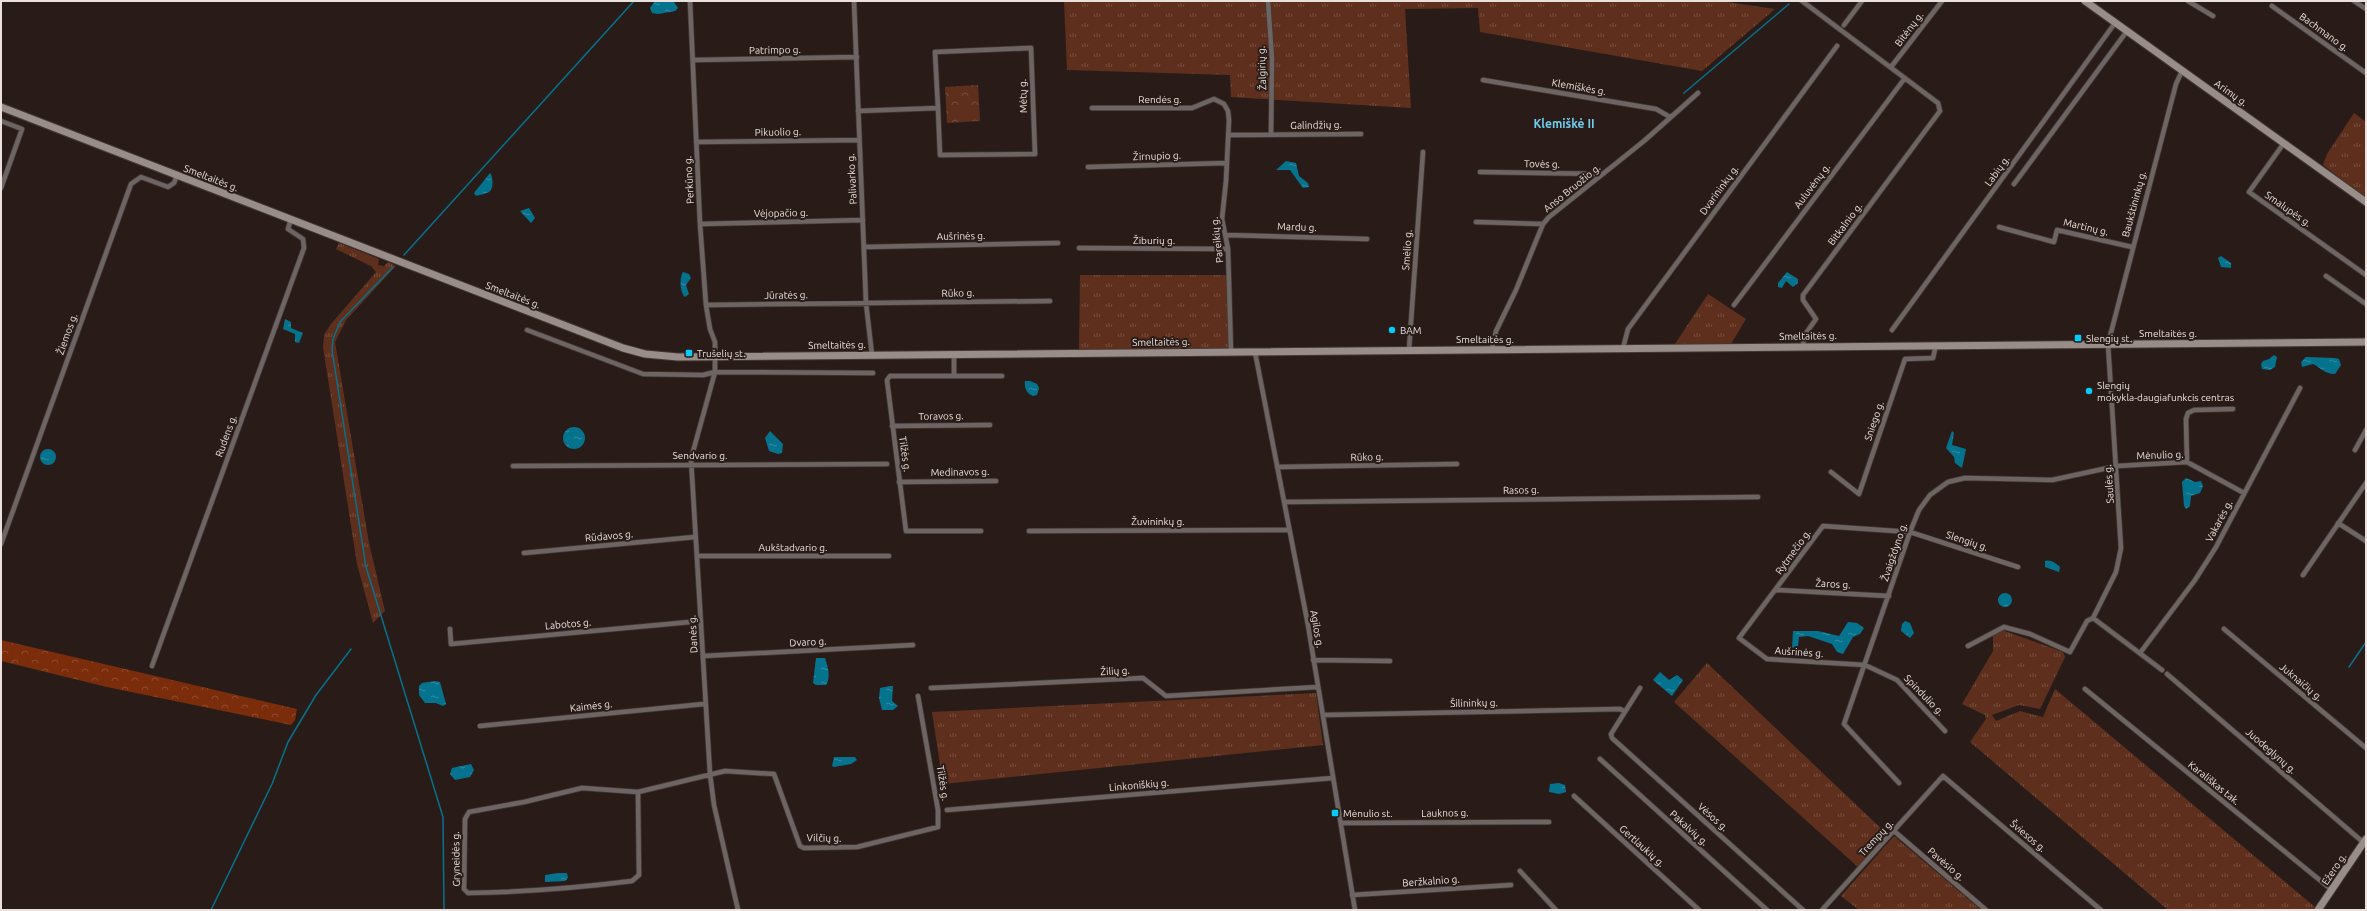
<svg xmlns="http://www.w3.org/2000/svg" width="2367" height="911" font-family="Ubuntu,sans-serif">
<style>
.grass{fill:url(#grass-tufts)}
.forest{fill:url(#forest-crowns)}
.park{fill:url(#park-crowns)}
.garden{fill:#5f2f1d}
.water{fill:url(#water-ripples)}
.lines{fill:none;stroke-linecap:round;stroke-linejoin:round}
.stream{stroke:#05728e;stroke-width:1.5}
.street-casing{stroke:#443834;stroke-width:6}
.secondary-casing{stroke:#443834;stroke-width:9}
.street{stroke:#6c6563;stroke-width:4.5}
.secondary{stroke:#988d89;stroke-width:7}
.poi-dot{fill:#08cbfa;stroke:#291c18;stroke-width:1.5}
.labels{text-anchor:middle;dominant-baseline:central;stroke-width:4;stroke-linejoin:round;paint-order:stroke}
.street-label{font-size:10px;fill:#eae1de;stroke:#291c18}
.poi-label{font-size:10px;fill:#eae1de;stroke:#291c18;text-anchor:start}
.quarter-label{font-size:12px;font-weight:bold;fill:#6fcded;stroke:#291c18}
</style>
<defs>
<pattern id="grass-tufts" width="24" height="20" patternUnits="userSpaceOnUse"><rect width="24" height="20" fill="#5f2f1d"/><path d="M3 7l-1-3M5 7V3M7 7l1-3M15 17l-1-3M17 17v-4M19 17l1-3" fill="none" stroke="#764d3d"/></pattern>
<pattern id="forest-crowns" width="20" height="18" patternUnits="userSpaceOnUse"><rect width="20" height="18" fill="#7b2d0b"/><path d="M2 6a3 3 0 1 1 6 0M12 15a3 3 0 1 1 6 0" fill="none" stroke="#8e4b2e"/></pattern>
<pattern id="park-crowns" width="20" height="18" patternUnits="userSpaceOnUse"><rect width="20" height="18" fill="#5f2f1d"/><path d="M2 6a3 3 0 1 1 6 0M12 15a3 3 0 1 1 6 0" fill="none" stroke="#764d3d"/></pattern>
<pattern id="water-ripples" width="26" height="14" patternUnits="userSpaceOnUse"><rect width="26" height="14" fill="#05728e"/><path d="M2 4q2-2 4 0t4 0M15 11q2-2 4 0t4 0" fill="none" stroke="#368ca3"/></pattern>
</defs>
<rect width="100%" height="100%" fill="#291c18"/>
<path class="grass" d="M 1064,1 L 1720,1 L 1775,9 L 1702,71 L 1480,32 L 1478,8 L 1405,9 L 1411,108 L 1231,97 L 1230,75 L 1067,70 Z
M 2354,113 L 2366,122 L 2366,198 L 2323,165 L 2327,154 Z
M 339,243 L 379,259 L 378,265 L 384,266 L 388,262 L 396,266 L 346,320 L 335,342 L 369,543 L 385,611 L 373,623 L 357,564 L 323,347 L 324,335 L 331,324 L 376,272 L 371,266 L 336,249 Z
M 1080,275 L 1228,275 L 1230,349 L 1079,350 Z
M 1708,294 L 1746,319 L 1731,344 L 1675,344 Z
M 2002,630 L 2063,652 L 2065,657 L 2040,709 L 2019,705 L 1992,715 L 1996,721 L 2020,711 L 2043,717 L 2055,689 L 2315,907 L 2313,910 L 2168,910 L 1970,742 L 1986,719 L 1985,715 L 1962,704 L 1993,651 L 1993,634 Z
M 1707,663 L 1888,835 L 1858,867 L 1674,702 Z
M 1316,693 L 1323,745 L 943,784 L 932,712 Z
M 1894,836 L 1981,910 L 1859,910 L 1841,896 Z"/>
<path class="forest" d="M 1,640 L 297,709 L 295,720 L 291,725 L 107,687 L 1,661 Z"/>
<path class="park" d="M 978,85 L 980,121 L 947,123 L 945,87 Z"/>
<path class="garden" d="M 951,105 L 971,105 L 971,115 L 951,115 Z"/>
<path class="water" d="M 655,1 L 674,2 L 678,8 L 675,11 L 658,14 L 652,13 L 650,8 Z
M 1286,161 L 1296,163 L 1299,176 L 1308,183 L 1309,187 L 1303,188 L 1290,170 L 1276,170 Z
M 490,173 C 493,176 494,189 489,192 C 485,194 479,195 476,196 L 474,193 Z
M 529,208 L 535,218 L 531,223 L 520,211 Z
M 2221,256 L 2231,263 L 2231,268 L 2221,267 L 2218,258 Z
M 683,272 L 689,274 L 691,278 L 686,285 L 689,294 L 685,297 C 680,292 679,279 683,272 Z
M 1787,272 L 1798,279 L 1798,283 L 1793,287 L 1786,281 L 1782,288 L 1778,287 L 1778,283 Z
M 285,319 L 291,322 L 291,328 L 303,333 L 299,343 L 295,342 L 295,334 L 283,329 Z
M 2274,355 L 2277,357 L 2275,367 L 2270,370 L 2262,369 L 2261,364 L 2263,361 L 2269,359 Z
M 2306,357 L 2335,358 L 2339,359 L 2341,365 L 2335,374 C 2325,374 2321,368 2313,364 L 2302,367 L 2301,362 Z
M 1025,381 L 1030,381 L 1037,384 L 1039,388 L 1037,395 L 1033,396 C 1027,394 1024,388 1025,381 Z
M563 438a11 11 0 1 1 22 0a11 11 0 1 1-22 0Z
M 770,431 L 783,444 L 782,453 L 778,454 L 769,451 L 765,438 Z
M 1952,431 L 1954,433 L 1952,445 L 1966,449 L 1962,468 L 1955,463 L 1954,457 L 1946,448 Z
M40 457a8 8 0 1 1 16 0a8 8 0 1 1-16 0Z
M 2186,478 L 2195,482 L 2201,481 L 2203,486 L 2200,493 L 2191,496 L 2190,506 L 2186,509 L 2184,506 L 2182,482 Z
M 2045,561 C 2050,559 2056,563 2060,567 L 2059,572 L 2045,567 Z
M1998 600a7 7 0 1 1 14 0a7 7 0 1 1-14 0Z
M 1905,621 L 1910,623 L 1914,633 L 1910,638 L 1901,631 L 1902,624 Z
M 1848,622 L 1857,623 L 1864,628 L 1860,634 L 1853,637 L 1843,654 L 1837,652 L 1832,644 L 1808,636 L 1799,637 L 1798,646 L 1792,648 L 1793,631 L 1818,631 L 1839,636 Z
M 816,658 L 825,658 C 828,667 831,677 826,685 L 816,685 L 813,683 Z
M 1660,672 L 1669,680 L 1677,675 L 1683,680 L 1672,696 L 1653,680 Z
M 435,681 L 440,682 L 446,704 L 443,706 L 436,703 L 425,703 L 419,695 L 419,686 L 422,683 Z
M 890,686 L 893,686 L 892,701 L 898,706 L 893,710 L 882,710 L 879,698 L 880,688 Z
M 834,757 L 855,757 L 857,760 L 851,764 L 834,767 L 832,766 Z
M 471,764 L 474,770 L 470,777 L 455,780 L 450,774 L 452,768 Z
M 1559,783 L 1565,785 L 1566,792 L 1559,794 L 1549,792 L 1550,784 Z
M 558,873 L 567,873 L 568,878 L 565,881 L 545,882 L 545,875 Z"/>
<g class="lines">
<path class="stream" d="M 1684,93 L 1789,4
M 404,255 L 634,1
M 393,267 L 340,322 L 333,339 L 332,350 L 366,567 L 443,817 L 444,910
M 2349,667 L 2366,642
M 211,910 L 272,784 L 288,742 L 316,695 L 351,649"/>
<defs>
<path id="street" d="M 690,1 L 700,224 L 706,305 L 710,329 L 715,342 L 715,372 L 691,459 L 710,774 L 714,805 L 738,910
M 854,1 L 866,303 L 872,355
M 1268,1 L 1272,59 L 1271,134
M 1802,1 L 1938,103 L 1940,111 L 1803,295 L 1803,300 L 1816,319 L 1804,336 L 1803,346
M 2188,1 L 2213,16
M 2354,1 L 2366,9
M 2272,6 L 2366,73
M 1844,25 L 1862,1
M 693,60 L 857,57
M 1891,67 L 1942,1
M 1483,80 L 1656,109 L 1670,117
M 1092,108 L 1192,108 L 1214,99 L 1224,104 L 1228,111 L 1229,120 L 1226,181 L 1222,219 L 1228,249 L 1231,352
M 858,111 L 938,108 L 940,155 L 1035,154 L 1031,48 L 935,52 L 938,108
M 1,121 L 22,129 L 1,188
M 1229,135 L 1361,134
M 696,142 L 859,140
M 2284,143 L 2249,192 L 2366,275
M 1088,167 L 1226,163
M 1480,172 L 1603,174
M 2014,184 L 2127,31
M 1476,222 L 1543,224
M 700,224 L 863,220
M 1999,227 L 2054,242 L 2057,230 L 2132,247
M 1226,235 L 1367,239
M 864,247 L 1058,243
M 1079,248 L 1228,249
M 2326,276 L 2366,304
M 706,305 L 1050,301
M 1734,305 L 1905,78
M 527,330 L 643,374 L 703,375 L 715,372 L 873,373
M 1892,330 L 2115,23
M 1623,348 L 1628,329 L 1837,46
M 1492,349 L 1496,331 L 1516,290 L 1543,224 L 1549,217 L 1644,141 L 1698,93
M 1409,350 L 1423,152
M 1255,352 L 1308,625 L 1355,910
M 954,375 L 954,354
M 892,426 L 990,425
M 2355,450 L 2366,430
M 2187,462 L 2186,419 L 2188,413 L 2194,410 L 2233,409
M 513,466 L 887,464
M 1277,467 L 1457,464
M 1831,472 L 1859,494 L 1905,359 L 1933,358 L 1936,345
M 899,482 L 996,481
M 1284,502 L 1758,497
M 2338,523 L 2366,541
M 981,531 L 906,531 L 887,380 L 890,376 L 1002,376
M 1029,531 L 1288,530
M 1,544 L 131,184 L 141,177 L 168,187 L 174,183 L 177,175
M 524,553 L 695,537
M 697,556 L 889,556
M 2303,575 L 2366,483
M 1776,590 L 1889,596
M 2093,618 L 2116,572 L 2121,548 L 2108,344 L 2176,84 L 2182,71
M 2093,618 L 2162,670
M 450,629 L 451,644 L 701,621
M 2224,629 L 2366,748
M 1968,646 L 2004,627 L 2030,634 L 2070,652 L 2087,621 L 2093,618
M 2140,653 L 2195,580 L 2216,547 L 2300,388
M 703,656 L 913,645
M 1313,660 L 1390,661
M 152,666 L 304,248 L 303,239 L 288,229 L 291,219
M 2167,674 L 2364,843
M 931,688 L 1143,678 L 1166,696 L 1318,687
M 1640,688 L 1611,734 L 1612,738 L 1803,910
M 2085,689 L 2332,890
M 1323,715 L 1620,709 L 1624,711
M 480,726 L 704,704
M 1945,731 L 1897,680 L 1865,665 L 1767,659 L 1739,638 L 1823,526 L 1910,532 L 2018,567
M 1600,759 L 1767,910
M 1899,783 L 1844,724 L 1910,532 L 1919,510 L 1930,495 L 1948,482 L 1965,478 L 2052,480 L 2117,466 L 2187,462 L 2244,493
M 638,792 L 582,788 L 524,802 L 469,812 L 465,819 L 464,889 L 468,893 C 523,892 577,888 632,881 L 639,875 L 638,792 L 725,771 L 774,774 L 800,846 L 804,848 L 857,847 L 938,827 L 938,810 L 918,696
M 1574,796 L 1699,910
M 947,810 L 1333,778
M 1341,823 L 1549,822
M 1894,831 L 1986,910
M 1520,871 L 1556,910
M 1352,895 L 1511,885
M 1822,910 L 1943,776 L 2101,910"/>
<path id="secondary" d="M 2085,1 L 2366,202
M 1,107 L 623,348 L 645,354 L 678,357 L 2366,342
M 2318,910 L 2366,839"/>
</defs>
<use href="#street" class="street-casing"/>
<use href="#secondary" class="secondary-casing"/>
<use href="#street" class="street"/>
<use href="#secondary" class="secondary"/>
</g>
<g class="poi-dot">
<circle cx="1392" cy="330" r="4"/>
<rect x="2074" y="334" width="8" height="8" rx="2"/>
<rect x="685" y="349" width="8" height="8" rx="2"/>
<circle cx="2089" cy="391" r="4"/>
<rect x="1331" y="809" width="8" height="8" rx="2"/>
</g>
<g class="labels">
<g class="street-label">
<text transform="translate(1909 29) rotate(-53)">Bitėnų g.</text>
<text transform="translate(2324 32) rotate(36)">Bachmano g.</text>
<text transform="translate(775 50) rotate(-1)">Patrimpo g.</text>
<text transform="translate(1262 68) rotate(-92)">Žalgirių g.</text>
<text transform="translate(1579 87) rotate(10)">Klemiškės g.</text>
<text transform="translate(2231 93) rotate(35)">Arimų g.</text>
<text transform="translate(1023 96) rotate(-92)">Mėtų g.</text>
<text x="1160" y="99">Rendės g.</text>
<text transform="translate(1316 125) rotate(-1)">Galindžių g.</text>
<text transform="translate(778 132) rotate(-1)">Pikuolio g.</text>
<text transform="translate(1157 156) rotate(-2)">Žirnupio g.</text>
<text transform="translate(1542 164) rotate(1)">Tovės g.</text>
<text transform="translate(1997 171) rotate(-54)">Labių g.</text>
<text transform="translate(211 178) rotate(21)">Smeltaitės g.</text>
<text transform="translate(852 179) rotate(-93)">Palivarko g.</text>
<text transform="translate(689 180) rotate(-93)">Perkūno g.</text>
<text transform="translate(1812 186) rotate(-53)">Auluvėnų g.</text>
<text transform="translate(1572 188) rotate(-39)">Anso Bruožio g.</text>
<text transform="translate(1719 190) rotate(-54)">Dvarininkų g.</text>
<text transform="translate(2134 204) rotate(-75)">Baukštininkų g.</text>
<text transform="translate(2288 209) rotate(35)">Smalupės g.</text>
<text transform="translate(781 213) rotate(-1)">Vėjopačio g.</text>
<text transform="translate(1845 224) rotate(-53)">Bitkalnio g.</text>
<text transform="translate(1297 227) rotate(2)">Mardu g.</text>
<text transform="translate(2086 227) rotate(13)">Martinų g.</text>
<text transform="translate(961 236) rotate(-1)">Aušrinės g.</text>
<text x="1154" y="240">Žiburių g.</text>
<text transform="translate(1217 240) rotate(-97)">Pareikių g.</text>
<text transform="translate(1407 250) rotate(-86)">Smėlio g.</text>
<text transform="translate(958 293) rotate(-1)">Rūko g.</text>
<text transform="translate(513 295) rotate(21)">Smeltaitės g.</text>
<text transform="translate(786 295) rotate(-1)">Jūratės g.</text>
<text x="2168" y="333">Smeltaitės g.</text>
<text transform="translate(67 334) rotate(-70)">Žiemos g.</text>
<text transform="translate(1808 336) rotate(-1)">Smeltaitės g.</text>
<text x="1485" y="339">Smeltaitės g.</text>
<text transform="translate(1161 342) rotate(-1)">Smeltaitės g.</text>
<text transform="translate(837 345) rotate(-1)">Smeltaitės g.</text>
<text transform="translate(941 416) rotate(-1)">Toravos g.</text>
<text transform="translate(1874 421) rotate(-71)">Sniego g.</text>
<text transform="translate(226 436) rotate(-70)">Rudens g.</text>
<text transform="translate(905 454) rotate(82)">Tilžės g.</text>
<text x="700" y="455">Sendvario g.</text>
<text transform="translate(2160 455) rotate(-2)">Mėnulio g.</text>
<text transform="translate(1367 457) rotate(-1)">Rūko g.</text>
<text transform="translate(960 472) rotate(-1)">Medinavos g.</text>
<text transform="translate(2109 484) rotate(-94)">Saulės g.</text>
<text transform="translate(1521 490) rotate(-1)">Rasos g.</text>
<text x="1158" y="521">Žuvininkų g.</text>
<text transform="translate(2219 521) rotate(-62)">Vakarės g.</text>
<text transform="translate(609 536) rotate(-5)">Rūdavos g.</text>
<text transform="translate(1967 541) rotate(18)">Slengių g.</text>
<text x="793" y="547">Aukštadvario g.</text>
<text transform="translate(1793 552) rotate(-54)">Rytmečio g.</text>
<text transform="translate(1894 552) rotate(-71)">Žvaigždyno g.</text>
<text transform="translate(1833 584) rotate(3)">Žaros g.</text>
<text transform="translate(568 624) rotate(-5)">Labotos g.</text>
<text transform="translate(1317 629) rotate(80)">Agilos g.</text>
<text transform="translate(693 634) rotate(-93)">Danės g.</text>
<text transform="translate(808 642) rotate(-3)">Dvaro g.</text>
<text transform="translate(1799 652) rotate(4)">Aušrinės g.</text>
<text transform="translate(1115 671) rotate(-3)">Žilių g.</text>
<text transform="translate(2301 682) rotate(40)">Juknaičių g.</text>
<text transform="translate(1924 695) rotate(46)">Spindulio g.</text>
<text transform="translate(1474 703) rotate(-1)">Šilininkų g.</text>
<text transform="translate(591 706) rotate(-6)">Kaimės g.</text>
<text transform="translate(2271 751) rotate(41)">Juodeglynų g.</text>
<text transform="translate(943 783) rotate(81)">Tilžės g.</text>
<text transform="translate(2214 783) rotate(39)">Karališkas tak.</text>
<text transform="translate(1139 785) rotate(-5)">Linkoniškių g.</text>
<text transform="translate(1445 813) rotate(-1)">Lauknos g.</text>
<text transform="translate(1713 817) rotate(42)">Vėsos g.</text>
<text transform="translate(1689 828) rotate(42)">Pakalvių g.</text>
<text transform="translate(2028 836) rotate(40)">Šviesos g.</text>
<text transform="translate(824 838) rotate(1)">Vilčių g.</text>
<text transform="translate(1876 838) rotate(-47)">Trempų g.</text>
<text transform="translate(1642 846) rotate(42)">Gertlaukių g.</text>
<text transform="translate(456 859) rotate(-91)">Gryneidės g.</text>
<text transform="translate(1946 864) rotate(41)">Pavėsio g.</text>
<text transform="translate(2334 869) rotate(-56)">Ežero g.</text>
<text transform="translate(1431 881) rotate(-4)">Beržkalnio g.</text>
</g>
<g class="poi-label">
<text x="1400" y="330">BAM</text>
<text x="2086" y="338">Slengių st.</text>
<text x="697" y="353">Trušelių st.</text>
<text x="2097" y="385">Slengių<tspan x="2097" dy="12">mokykla-daugiafunkcis centras</tspan></text>
<text x="1343" y="813">Mėnulio st.</text>
</g>
<g class="quarter-label">
<text x="1564" y="123">Klemiškė II</text>
</g>
</g>
<rect width="2367" height="911" fill="none" stroke="#eae1de" stroke-width="4"/>
</svg>
